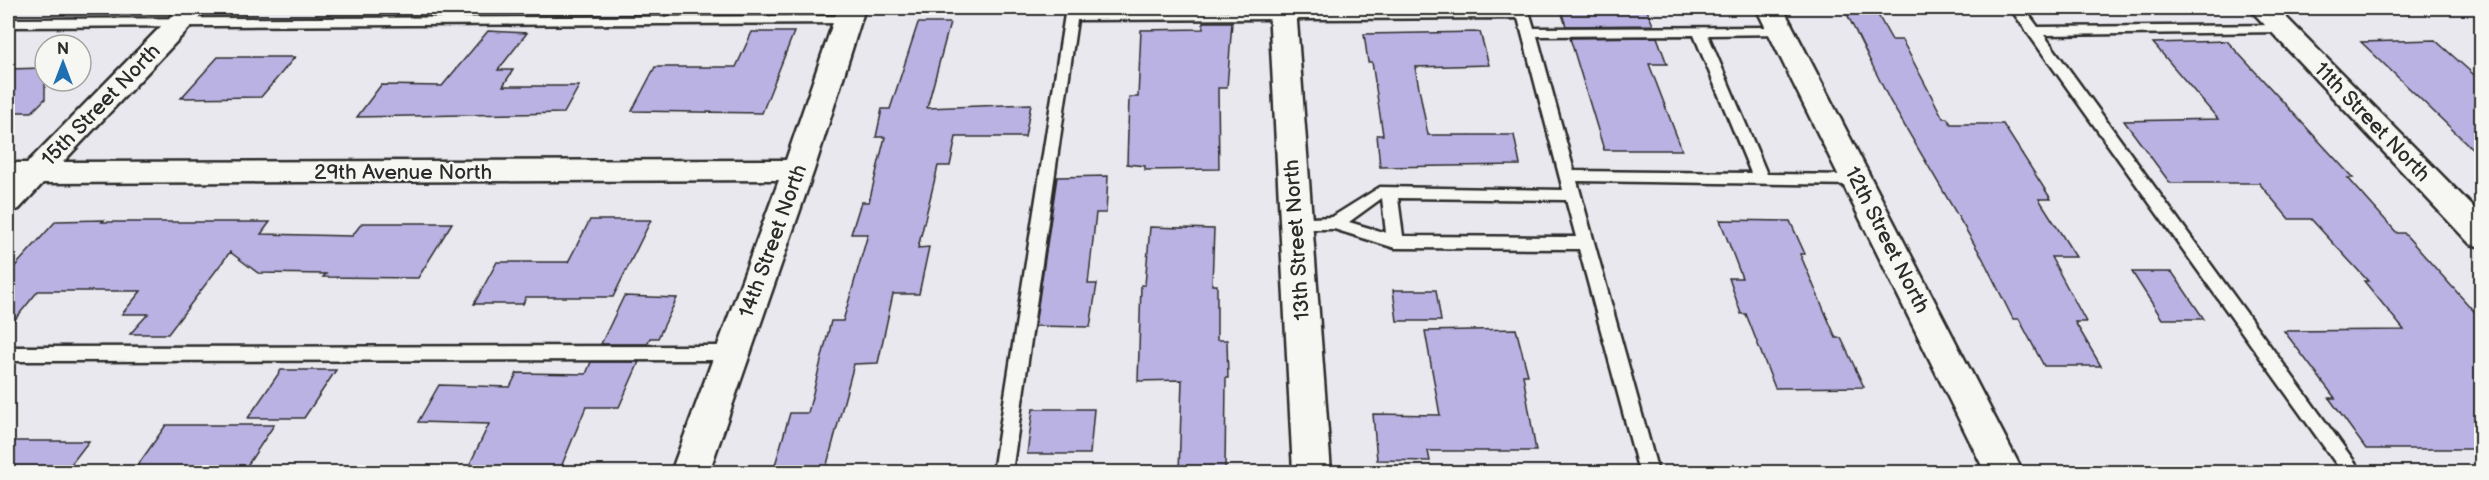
<svg xmlns="http://www.w3.org/2000/svg" width="2489" height="480" font-family="'Balsamiq Sans',sans-serif">
<style>
.building{fill:#bab2e3;stroke:#2b2b2b;stroke-width:1.5}
.lines{fill:none;stroke-linecap:round;stroke-linejoin:round}
.lane-casing{stroke:#2b2b2b;stroke-width:5}
.street-casing{stroke:#2b2b2b;stroke-width:5}
.lane{fill:#f6f6f2;fill-rule:evenodd}
.street{fill:#f6f6f2;fill-rule:evenodd}
.labels{text-anchor:middle;dominant-baseline:central;stroke-width:5;stroke-linejoin:round;paint-order:stroke}
.street-label{font-size:21px;fill:#2b2b2b;stroke:#f6f6f2}
</style>
<rect width="100%" height="100%" fill="#eae8ef"/>
<filter id="ink" filterUnits="userSpaceOnUse"><feTurbulence type="fractalNoise" baseFrequency=".0167" numOctaves="2"/><feDisplacementMap in="SourceGraphic" scale="12" xChannelSelector="R" yChannelSelector="G"/><feConvolveMatrix kernelMatrix="1 2 1 2 8 2 1 2 1" color-interpolation-filters="sRGB"/></filter>
<g filter="url(#ink)">
<path class="building" d="M 1560,8 L 1646,8 L 1653,25 L 1566,26 Z
M 1844,8 L 1874,8 L 1892,40 L 1902,40 L 1943,118 L 1947,118 L 1951,124 L 2003,124 L 2051,199 L 2039,199 L 2076,257 L 2051,257 L 2086,322 L 2075,322 L 2101,366 L 2044,366 L 2019,319 L 2013,319 L 1982,257 L 1890,101 Z
M 1203,22 L 1232,22 L 1227,88 L 1218,88 L 1219,169 L 1145,170 L 1145,166 L 1127,164 L 1129,97 L 1138,97 L 1141,30 L 1203,29 Z
M 918,23 L 950,23 L 927,108 L 1031,104 L 1025,137 L 956,137 L 950,166 L 938,166 L 918,248 L 929,247 L 919,294 L 893,294 L 878,363 L 854,364 L 825,472 L 773,472 L 790,413 L 808,413 L 831,321 L 843,321 L 868,234 L 851,234 L 861,202 L 869,202 L 885,137 L 876,137 L 882,109 L 890,109 Z
M 488,31 L 527,33 L 498,70 L 513,70 L 503,86 L 579,86 L 564,113 L 357,117 L 381,85 L 442,86 Z
M 752,32 L 794,32 L 762,113 L 632,111 L 655,67 L 736,67 Z
M 1480,32 L 1489,65 L 1415,67 L 1428,135 L 1514,135 L 1520,165 L 1380,167 L 1377,135 L 1383,135 L 1372,62 L 1368,62 L 1364,34 Z
M 1657,37 L 1667,64 L 1649,64 L 1682,150 L 1604,150 L 1570,38 Z
M 2435,40 L 2481,81 L 2481,157 L 2361,42 Z
M 2227,41 L 2353,178 L 2348,178 L 2397,233 L 2404,233 L 2481,319 L 2481,449 L 2366,449 L 2329,398 L 2335,398 L 2284,331 L 2404,330 L 2364,281 L 2368,281 L 2311,219 L 2289,219 L 2259,183 L 2170,183 L 2124,121 L 2218,119 L 2153,43 Z
M 218,57 L 295,57 L 261,97 L 181,98 Z
M 45,68 L 45,99 L 32,112 L 8,112 L 8,69 Z
M 1108,176 L 1106,213 L 1096,213 L 1088,284 L 1097,284 L 1090,327 L 1035,326 L 1057,177 Z
M 104,220 L 102,222 L 270,222 L 261,234 L 352,236 L 362,223 L 452,223 L 418,278 L 323,277 L 326,274 L 258,273 L 230,252 L 168,334 L 130,334 L 148,314 L 122,314 L 141,291 L 38,291 L 8,328 L 8,274 L 56,221 Z
M 590,220 L 651,220 L 613,297 L 526,297 L 523,304 L 474,304 L 497,262 L 568,262 Z
M 1720,220 L 1790,221 L 1805,254 L 1800,254 L 1836,338 L 1841,338 L 1864,387 L 1775,388 L 1746,314 L 1741,314 L 1729,278 L 1742,278 Z
M 1150,227 L 1214,229 L 1212,285 L 1217,285 L 1217,340 L 1227,340 L 1228,378 L 1226,378 L 1225,472 L 1179,472 L 1182,380 L 1138,381 L 1141,285 L 1145,285 Z
M 2132,272 L 2172,272 L 2204,319 L 2162,319 Z
M 1393,290 L 1436,290 L 1441,321 L 1397,321 Z
M 624,296 L 677,298 L 658,338 L 650,338 L 647,344 L 601,344 Z
M 1516,329 L 1528,375 L 1523,375 L 1536,451 L 1428,451 L 1430,461 L 1377,460 L 1373,414 L 1440,415 L 1425,331 Z
M 591,362 L 639,362 L 619,407 L 586,407 L 559,472 L 466,472 L 489,424 L 418,422 L 439,385 L 510,387 L 517,373 L 586,374 Z
M 281,370 L 336,370 L 304,418 L 248,418 Z
M 1033,409 L 1094,409 L 1090,454 L 1027,454 Z
M 166,425 L 274,425 L 243,472 L 133,472 Z
M 15,441 L 89,441 L 65,472 L 8,472 L 8,451 Z"/>
<g class="lines">
<defs>
<path id="lane" d="M 1066,8 L 1078,8 L 1078,12 L 1516,10 L 1516,8 L 1528,8 L 1534,28 L 1781,27 L 1788,31 L 1786,34 L 1708,35 L 1767,174 L 1856,175 L 1862,176 L 1864,180 L 1862,184 L 1856,185 L 1577,181 L 1658,472 L 1639,472 L 1579,249 L 1395,248 L 1334,229 L 1296,229 L 1290,227 L 1288,223 L 1290,219 L 1332,217 L 1380,187 L 1563,190 L 1518,18 L 1077,20 L 1012,472 L 993,472 ZM 1694,35 L 1751,173 L 1574,171 L 1537,36 ZM 1382,198 L 1386,233 L 1349,222 ZM 1398,198 L 1566,200 L 1576,237 L 1403,236 Z
M 2010,8 L 2024,8 L 2038,27 L 2287,25 L 2289,28 L 2287,31 L 2282,32 L 2044,35 L 2362,472 L 2342,472 Z
M 848,16 L 853,17 L 855,20 L 853,23 L 8,27 L 8,19 Z
M 733,346 L 739,348 L 742,353 L 739,358 L 733,360 L 8,361 L 8,347 Z"/>
<path id="street" d="M 179,8 L 208,8 L 63,162 L 786,160 L 838,8 L 865,8 L 814,170 L 709,472 L 671,472 L 779,180 L 43,183 L 19,209 L 8,212 L 8,163 L 27,163 Z
M 1269,8 L 1296,8 L 1331,472 L 1293,472 Z
M 1756,8 L 1783,8 L 2023,472 L 1985,472 Z
M 2249,8 L 2277,8 L 2482,216 L 2482,247 L 2470,244 Z"/>
</defs>
<use href="#lane" class="lane-casing"/>
<use href="#street" class="street-casing"/>
<use href="#lane" class="lane"/>
<use href="#street" class="street"/>
</g>
</g>
<g class="labels">
<g class="street-label">
<text transform="translate(101 105) rotate(-46)">15th Street North</text>
<text transform="translate(2372 122) rotate(46)">11th Street North</text>
<text x="403" y="172">29th Avenue North</text>
<text transform="translate(1297 240) rotate(-94)">13th Street North</text>
<text transform="translate(1887 240) rotate(63)">12th Street North</text>
<text transform="translate(773 241) rotate(-70)">14th Street North</text>
</g>
</g>
<rect width="2489" height="480" fill="none" stroke="#f6f6f2" stroke-width="30"/>
<rect x="15" y="15" width="2459" height="450" fill="none" stroke="#2b2b2b" stroke-width="2" filter="url(#ink)"/>
<g transform="translate(63 63)"><circle r="28" fill="#f6f6f2" stroke="#a5a5a2" stroke-width="1.5"/>
<path d="M0-4.5L10 22L0 15L-10 22Z" fill="#1f6fb2"/>
<text y="-9" font-size="16" font-weight="bold" text-anchor="middle" fill="#2b2b2b">N</text>
</g>
</svg>
